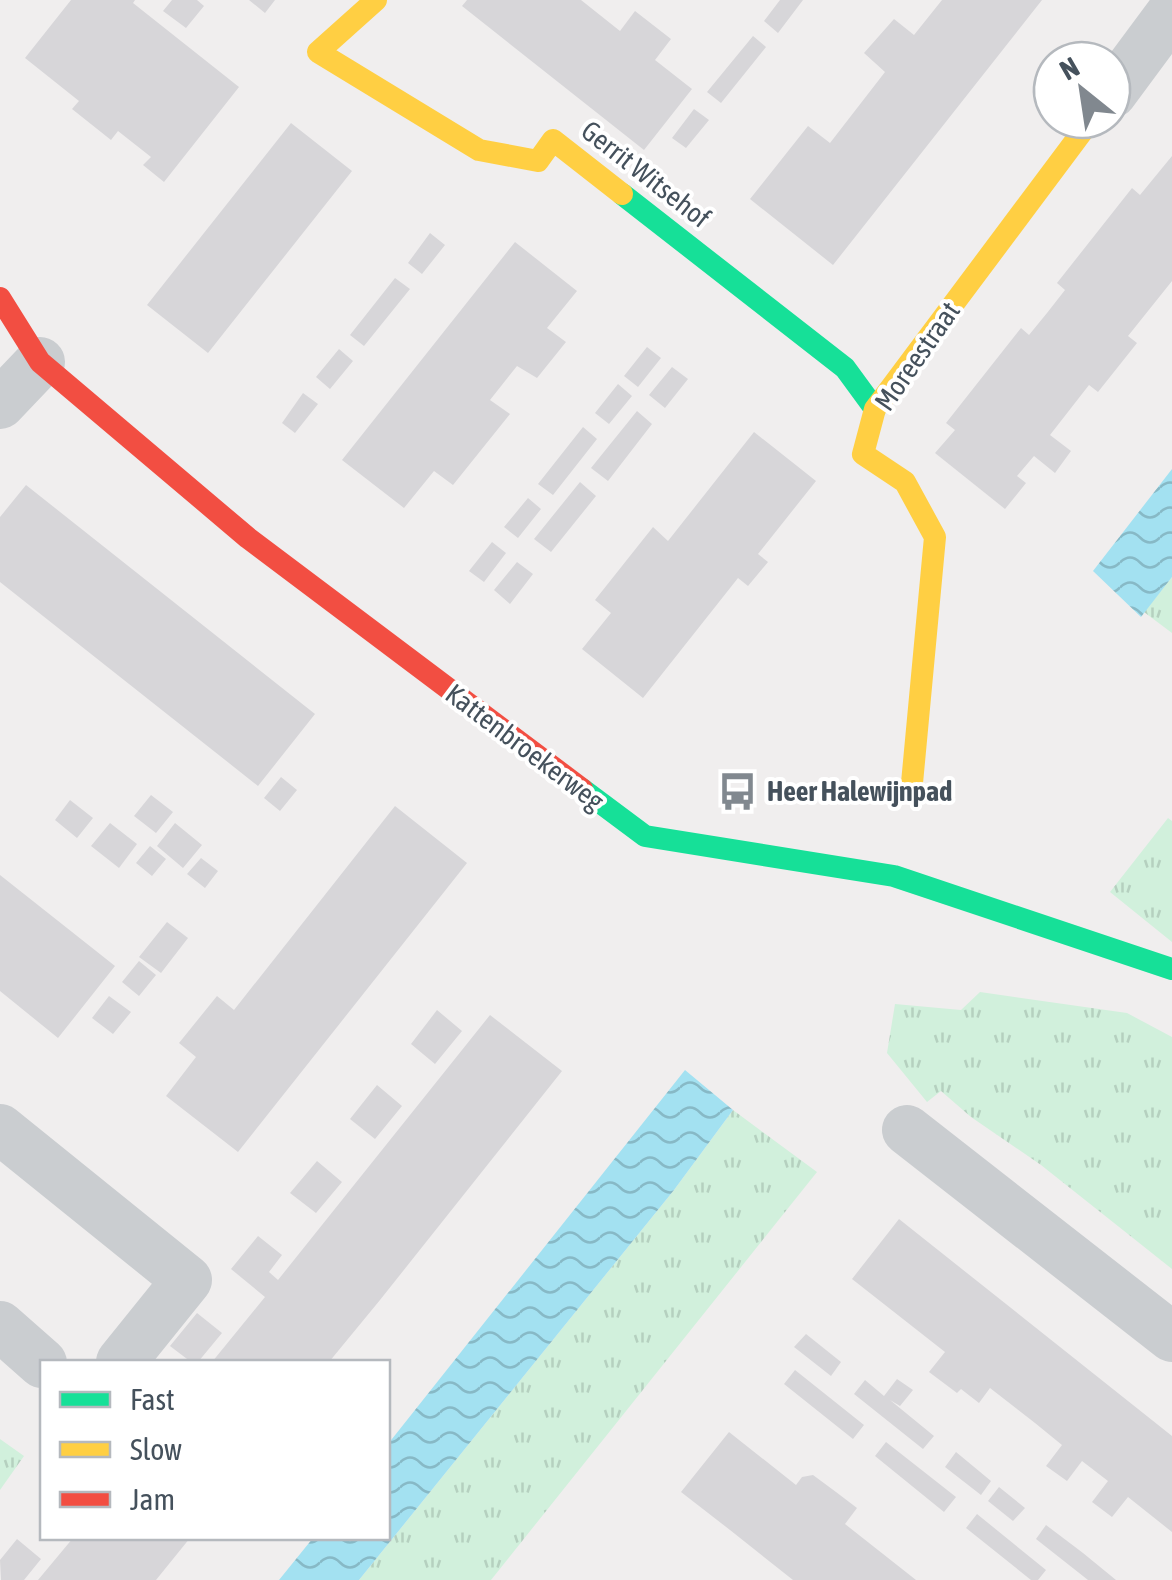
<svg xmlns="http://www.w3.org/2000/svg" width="1172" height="1580" font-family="'Asap Condensed',sans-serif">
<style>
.grass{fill:url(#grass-tufts)}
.water{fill:url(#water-waves)}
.building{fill:#d7d6d9}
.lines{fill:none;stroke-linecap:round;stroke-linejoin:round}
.street{stroke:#cacdd0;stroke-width:50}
.fast{stroke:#16e098;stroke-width:22}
.slow{stroke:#ffcf43;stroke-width:22}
.jam{stroke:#f24e42;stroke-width:22}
.labels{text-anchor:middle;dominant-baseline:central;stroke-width:8;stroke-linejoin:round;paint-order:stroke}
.street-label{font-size:28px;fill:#45515c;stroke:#fff}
.poi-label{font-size:28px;font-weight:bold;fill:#45515c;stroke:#fff;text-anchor:start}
</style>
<defs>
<pattern id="grass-tufts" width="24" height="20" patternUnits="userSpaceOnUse" patternTransform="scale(2.5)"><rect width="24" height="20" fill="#d1f0dc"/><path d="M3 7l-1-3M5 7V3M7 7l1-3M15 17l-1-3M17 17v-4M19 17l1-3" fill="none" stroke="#b5d0bf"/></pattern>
<pattern id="water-waves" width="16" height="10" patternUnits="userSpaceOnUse" patternTransform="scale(2.5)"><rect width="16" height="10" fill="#a3e1f1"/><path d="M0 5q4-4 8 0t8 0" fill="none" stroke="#87b9c6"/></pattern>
</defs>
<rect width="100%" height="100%" fill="#f0eeee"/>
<path class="grass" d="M 1172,577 L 1172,633 L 1144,612 Z
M 1168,818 L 1172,821 L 1172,942 L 1110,892 Z
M 980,992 L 1127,1013 L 1172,1037 L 1172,1269 L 1041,1165 L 971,1117 L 941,1091 L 927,1102 L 887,1053 L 895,1004 L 961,1010 Z
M 733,1110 L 817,1172 L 491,1580 L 359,1580 L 674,1190 Z
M 0,1439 L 24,1456 L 0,1490 Z"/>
<path class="water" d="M 1172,469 L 1172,577 L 1141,617 L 1093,571 Z
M 685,1070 L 733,1110 L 674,1190 L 359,1580 L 279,1580 L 313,1538 L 388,1538 L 388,1444 Z"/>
<path class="building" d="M 71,0 L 135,0 L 133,3 L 239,87 L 164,182 L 143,165 L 151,157 L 118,131 L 111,140 L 72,109 L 79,101 L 25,58 Z
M 172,0 L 197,0 L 204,6 L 186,28 L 163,11 Z
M 249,0 L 275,0 L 265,13 Z
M 467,0 L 581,0 L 620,31 L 635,11 L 671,39 L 655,60 L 692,89 L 644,150 L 462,6 Z
M 780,0 L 803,0 L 778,33 L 764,21 Z
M 942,0 L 1042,0 L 833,265 L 750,199 L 808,126 L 830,143 L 885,72 L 864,53 L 894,19 L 914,35 Z
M 753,36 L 766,47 L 721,103 L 707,92 Z
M 694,109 L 709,120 L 686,148 L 672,138 Z
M 291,123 L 352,171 L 208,353 L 147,305 Z
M 1172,156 L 1172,281 L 1128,336 L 1137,343 L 1098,392 L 1089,385 L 1050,435 L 1071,451 L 1055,473 L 1034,456 L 1017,476 L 1026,483 L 1005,509 L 935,453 L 955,430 L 946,423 L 1021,328 L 1029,335 L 1047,313 L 1065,290 L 1057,283 L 1132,188 L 1140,195 Z
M 430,233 L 445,245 L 422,274 L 408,263 Z
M 515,242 L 577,291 L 547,328 L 566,342 L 537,378 L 517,366 L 490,400 L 510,414 L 453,485 L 434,471 L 404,508 L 342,460 Z
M 395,278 L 410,289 L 364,346 L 350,335 Z
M 647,347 L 661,358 L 638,387 L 624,376 Z
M 339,349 L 353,361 L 330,389 L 316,377 Z
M 672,367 L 688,379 L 665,408 L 649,395 Z
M 618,384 L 632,396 L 609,424 L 595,413 Z
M 303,393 L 318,404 L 295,433 L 282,423 Z
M 637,411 L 652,424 L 608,481 L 591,468 Z
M 583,427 L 597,439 L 553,495 L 538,484 Z
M 754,432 L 816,481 L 758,554 L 768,562 L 748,586 L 738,578 L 643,698 L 582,649 L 611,613 L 595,600 L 653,527 L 668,541 Z
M 580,482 L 596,496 L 551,552 L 534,539 Z
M 26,485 L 315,714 L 258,786 L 0,582 L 0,517 Z
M 528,498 L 541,509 L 518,538 L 504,527 Z
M 492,542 L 506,553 L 484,582 L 469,571 Z
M 517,562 L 533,574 L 510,604 L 494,590 Z
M 281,777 L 297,790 L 280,811 L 264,798 Z
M 151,795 L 173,812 L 156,833 L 134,816 Z
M 70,800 L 93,818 L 77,838 L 55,820 Z
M 395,806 L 467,863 L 238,1152 L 166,1096 L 196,1057 L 179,1043 L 217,996 L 234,1010 Z
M 110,823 L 137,844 L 119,868 L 91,846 Z
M 175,823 L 202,845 L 183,868 L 157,846 Z
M 150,846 L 166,859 L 152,876 L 136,863 Z
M 201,858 L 218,871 L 205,888 L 187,874 Z
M 0,875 L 115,966 L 58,1038 L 0,991 Z
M 167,922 L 188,938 L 161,973 L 139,957 Z
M 139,961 L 156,975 L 139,996 L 122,982 Z
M 109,996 L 131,1012 L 113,1034 L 92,1018 Z
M 437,1010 L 462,1031 L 435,1064 L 411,1044 Z
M 490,1015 L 562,1071 L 380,1300 L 329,1362 L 212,1362 L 265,1297 L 231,1269 L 258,1236 L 282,1255 L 269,1272 L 278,1280 Z
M 377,1085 L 402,1106 L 375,1139 L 350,1119 Z
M 317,1161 L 342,1182 L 316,1213 L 290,1193 Z
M 899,1219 L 1172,1436 L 1172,1532 L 1128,1497 L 1112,1517 L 1092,1502 L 1108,1481 L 1082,1461 L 1067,1481 L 1046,1466 L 1062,1445 L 1035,1423 L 990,1388 L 979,1403 L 961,1389 L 957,1393 L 929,1372 L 945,1352 L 852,1279 Z
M 197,1313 L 222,1333 L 198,1362 L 191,1362 L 170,1346 Z
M 806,1334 L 841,1362 L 831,1376 L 794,1347 Z
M 795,1370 L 864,1425 L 853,1439 L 784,1384 Z
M 897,1379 L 913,1390 L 900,1406 L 890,1400 L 934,1436 L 923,1449 L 854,1394 L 865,1380 L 884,1396 Z
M 729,1432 L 796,1485 L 802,1477 L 813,1475 L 836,1492 L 857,1508 L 845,1524 L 916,1580 L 793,1580 L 730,1530 L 681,1492 Z
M 886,1442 L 956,1497 L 944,1512 L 875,1456 Z
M 956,1452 L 991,1481 L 981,1495 L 945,1467 Z
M 999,1487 L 1025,1508 L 1013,1521 L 988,1501 Z
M 977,1514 L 1046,1570 L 1038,1580 L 1031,1580 L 966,1528 Z
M 1046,1525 L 1083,1553 L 1116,1580 L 1088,1580 L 1036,1539 Z
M 73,1538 L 190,1538 L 156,1580 L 38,1580 Z
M 17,1539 L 41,1559 L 24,1580 L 1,1580 L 0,1560 Z"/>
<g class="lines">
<path class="street" d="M 1112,93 L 1172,12
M 0,404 L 40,362
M 0,1129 L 187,1280 L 121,1362
M 907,1130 L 1172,1337
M 0,1326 L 42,1363"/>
<path class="fast" d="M 622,194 L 845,368 L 875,409
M 582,789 L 645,836 L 894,876 L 1172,969"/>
<path class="slow" d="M 376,0 L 318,52 L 479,150 L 538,161 L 553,140 L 622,194
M 912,783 L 935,537 L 905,482 L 863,454 L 875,409 L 1091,120"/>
<path class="jam" d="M 0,298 L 40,362 L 248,538 L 582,789"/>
</g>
<defs>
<symbol id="bus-bare" viewBox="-9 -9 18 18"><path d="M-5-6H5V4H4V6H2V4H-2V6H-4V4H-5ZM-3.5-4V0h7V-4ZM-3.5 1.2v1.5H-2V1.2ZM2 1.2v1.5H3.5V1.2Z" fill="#81888f" stroke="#fff" stroke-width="2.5" paint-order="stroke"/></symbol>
</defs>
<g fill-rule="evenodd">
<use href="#bus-bare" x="710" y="764" width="55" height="55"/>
</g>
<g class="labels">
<g class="street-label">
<text transform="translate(646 174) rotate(38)">Gerrit Witsehof</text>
<text transform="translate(917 356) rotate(-55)">Moreestraat</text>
<text transform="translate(525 747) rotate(37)">Kattenbroekerweg</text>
</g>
<g class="poi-label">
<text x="767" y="791">Heer Halewijnpad</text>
</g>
</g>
<rect x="40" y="1360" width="350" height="180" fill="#ffffff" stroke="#b5b9be" stroke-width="2.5"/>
<rect x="60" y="1392" width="50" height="15" fill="#16e098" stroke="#b5b9be" stroke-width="2.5"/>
<text x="130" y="1410" font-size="30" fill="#45515c">Fast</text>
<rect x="60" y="1442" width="50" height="15" fill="#ffcf43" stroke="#b5b9be" stroke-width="2.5"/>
<text x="130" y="1460" font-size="30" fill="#45515c">Slow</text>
<rect x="60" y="1492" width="50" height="15" fill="#f24e42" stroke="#b5b9be" stroke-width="2.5"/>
<text x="130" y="1510" font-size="30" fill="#45515c">Jam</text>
<g transform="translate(1082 90) rotate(330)"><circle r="48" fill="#ffffff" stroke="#b5b9be" stroke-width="2.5"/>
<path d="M0-8L18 38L0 25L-18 38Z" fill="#81888f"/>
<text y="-15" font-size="28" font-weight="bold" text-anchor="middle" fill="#45515c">N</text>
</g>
</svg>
